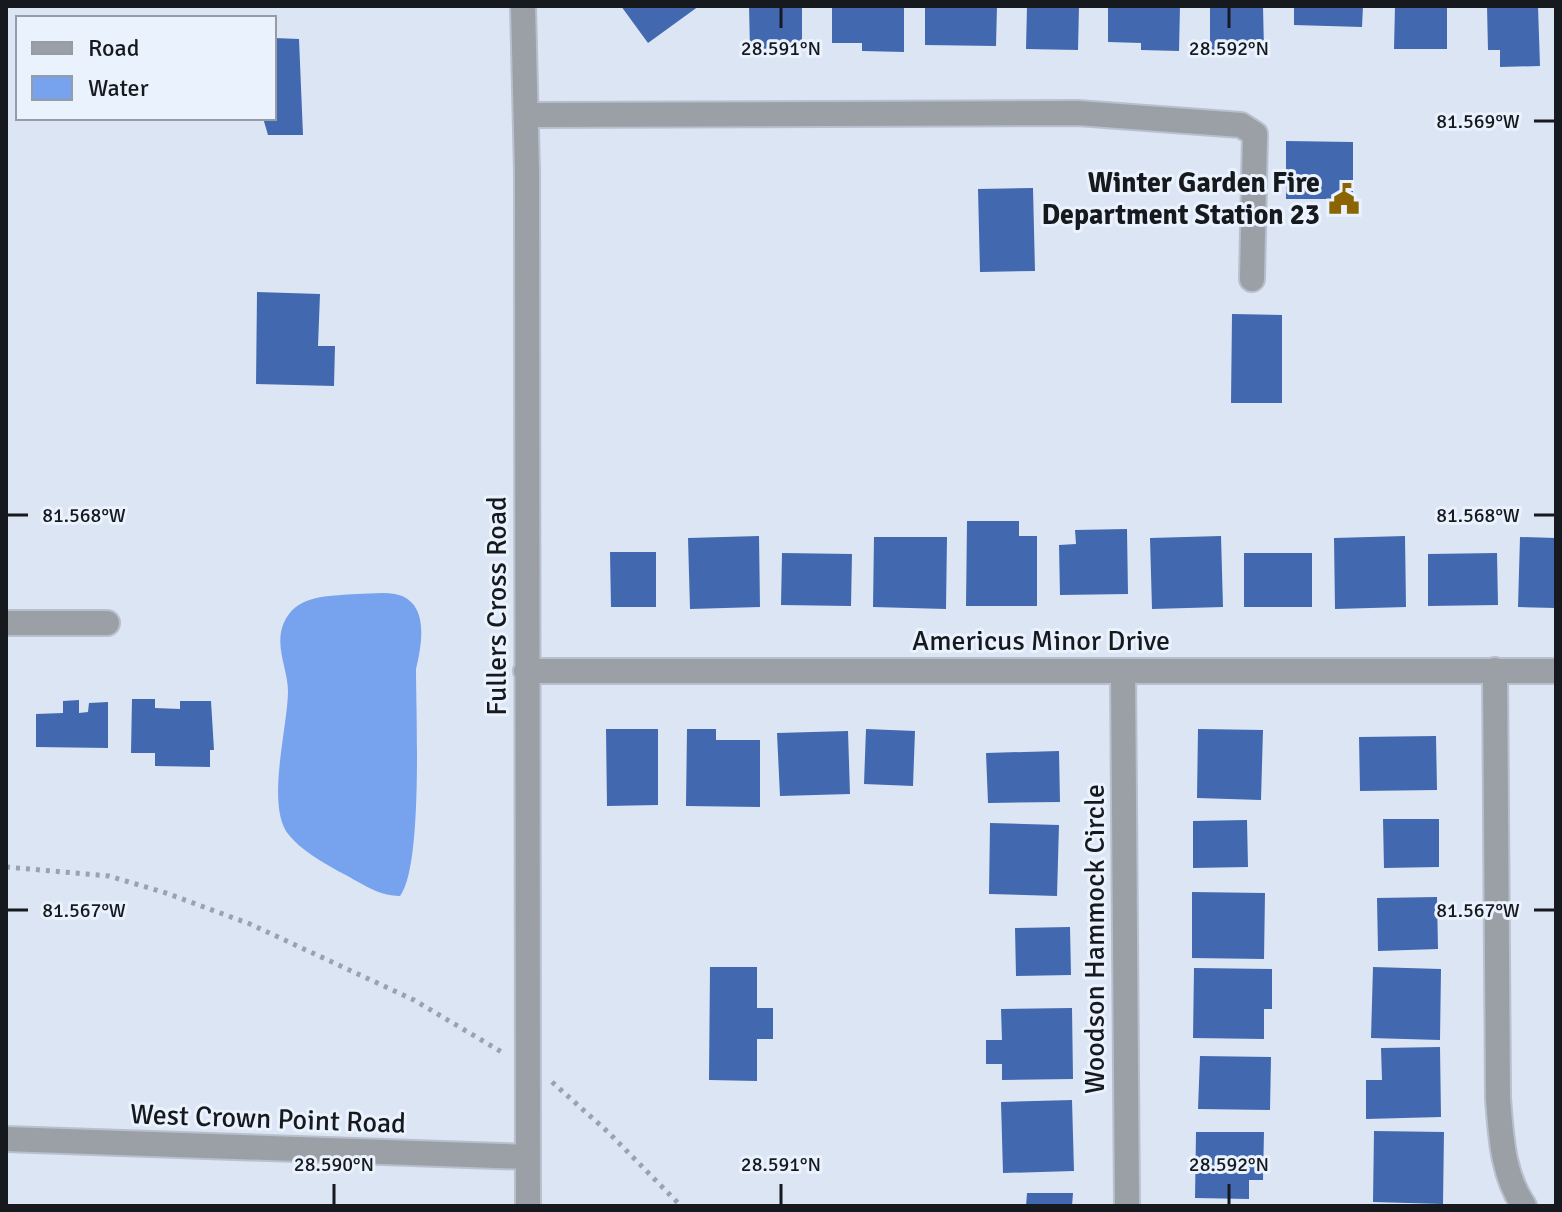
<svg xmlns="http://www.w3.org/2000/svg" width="1562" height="1212" font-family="Signika,sans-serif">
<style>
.water{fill:#77a2ed}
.building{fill:#4269b0}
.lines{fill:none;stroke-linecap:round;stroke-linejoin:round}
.minor-casing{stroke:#b8c0ce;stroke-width:28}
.path{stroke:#9ba2ae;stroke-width:5;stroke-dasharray:4 6;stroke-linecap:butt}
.minor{stroke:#9b9fa6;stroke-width:24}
.ticks{fill:none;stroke:#161a1f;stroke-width:3}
.labels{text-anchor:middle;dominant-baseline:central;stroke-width:6;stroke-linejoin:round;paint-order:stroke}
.poi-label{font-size:28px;font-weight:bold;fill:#161a1f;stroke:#eaf2fe;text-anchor:end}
.street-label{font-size:28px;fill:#161a1f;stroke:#eaf2fe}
.ticks-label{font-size:20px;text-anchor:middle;fill:#161a1f;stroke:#eaf2fe;stroke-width:6;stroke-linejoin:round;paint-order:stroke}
</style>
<rect width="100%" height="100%" fill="#dce5f4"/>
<path class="water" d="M 357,594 C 369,594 383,592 395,594 C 430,601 422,644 416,669 C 416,713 423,867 400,896 C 376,896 359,881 338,871 C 321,861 302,851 289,835 C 265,807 288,727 288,691 C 288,666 270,640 289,614 C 304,594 334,596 357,594 Z"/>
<path class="building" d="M 621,6 L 699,6 L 648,43 Z
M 749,6 L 802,6 L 802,48 L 750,49 Z
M 832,6 L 904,6 L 904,52 L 862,51 L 862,43 L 832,43 Z
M 925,6 L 997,6 L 996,46 L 925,45 Z
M 1027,6 L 1079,6 L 1078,50 L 1026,49 Z
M 1108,6 L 1180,6 L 1179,51 L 1141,50 L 1141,43 L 1108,42 Z
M 1210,6 L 1263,6 L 1264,50 L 1210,50 Z
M 1294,6 L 1363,6 L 1362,27 L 1294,25 Z
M 1395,6 L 1447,6 L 1447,49 L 1394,49 Z
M 1487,6 L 1538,6 L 1540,66 L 1500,67 L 1500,50 L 1488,50 Z
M 274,38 L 299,39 L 303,135 L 268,135 L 263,118 L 274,118 Z
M 1286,141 L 1353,142 L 1353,199 L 1286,199 Z
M 1033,188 L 1035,271 L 980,272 L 978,189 Z
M 257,292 L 320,294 L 318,346 L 335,346 L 334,386 L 256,384 Z
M 1232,314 L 1282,315 L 1282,403 L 1231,403 Z
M 967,521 L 1019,521 L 1019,536 L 1037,536 L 1037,606 L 966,606 Z
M 1127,529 L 1128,594 L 1060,595 L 1059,545 L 1076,544 L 1075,530 Z
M 759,536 L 760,607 L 690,609 L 688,538 Z
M 1221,536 L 1223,607 L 1152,609 L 1150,538 Z
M 1405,536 L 1406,607 L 1335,609 L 1334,538 Z
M 874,537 L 947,537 L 946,609 L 873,607 Z
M 1520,537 L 1556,538 L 1556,608 L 1518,607 Z
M 610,552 L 656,552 L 656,607 L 611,607 Z
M 782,553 L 852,554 L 851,606 L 781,605 Z
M 1244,553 L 1312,553 L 1312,607 L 1244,607 Z
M 1497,553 L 1498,605 L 1428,606 L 1428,554 Z
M 132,699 L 155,699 L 155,708 L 180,709 L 180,701 L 211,701 L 214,750 L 210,750 L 210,767 L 155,766 L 155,753 L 131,753 Z
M 79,700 L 79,713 L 88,712 L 89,703 L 108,702 L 108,748 L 36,747 L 36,714 L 63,713 L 63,701 Z
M 606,729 L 658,729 L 658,805 L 607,806 Z
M 687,729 L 716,729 L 716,740 L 760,740 L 760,807 L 686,806 Z
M 866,729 L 915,731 L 913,786 L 864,784 Z
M 1198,729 L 1263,730 L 1261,800 L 1197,798 Z
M 848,731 L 850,794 L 780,796 L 777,733 Z
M 1436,736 L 1437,790 L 1360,791 L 1359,737 Z
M 1059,751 L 1060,802 L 988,803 L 986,753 Z
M 1383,819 L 1439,819 L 1439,867 L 1384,868 Z
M 1247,820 L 1248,867 L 1193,868 L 1193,821 Z
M 990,823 L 1059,825 L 1057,896 L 989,894 Z
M 1192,892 L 1265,893 L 1264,959 L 1192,958 Z
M 1437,897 L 1438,949 L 1378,951 L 1377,898 Z
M 1070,927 L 1071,975 L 1016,976 L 1015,928 Z
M 710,967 L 757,967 L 757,1008 L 773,1008 L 773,1039 L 757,1039 L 757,1081 L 709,1080 Z
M 1373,967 L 1441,969 L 1440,1040 L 1371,1038 Z
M 1194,968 L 1272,969 L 1272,1009 L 1264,1009 L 1264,1039 L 1193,1038 Z
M 1072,1008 L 1073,1079 L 1002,1080 L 1002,1064 L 986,1064 L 986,1040 L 1002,1040 L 1001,1009 Z
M 1440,1047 L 1441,1117 L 1366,1119 L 1366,1080 L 1382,1080 L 1381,1048 Z
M 1200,1056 L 1271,1057 L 1270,1110 L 1198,1109 Z
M 1072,1100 L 1074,1171 L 1003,1173 L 1001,1102 Z
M 1374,1131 L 1444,1132 L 1443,1204 L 1373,1202 Z
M 1196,1132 L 1264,1132 L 1263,1180 L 1249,1180 L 1249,1199 L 1195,1198 Z
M 1027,1193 L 1073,1193 L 1072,1206 L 1026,1206 Z"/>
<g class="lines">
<defs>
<path id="minor" d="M 523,6 L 527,172 L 528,1206
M 526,115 L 1078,113 L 1241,125 L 1255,134 L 1252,279
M 6,623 L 107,623
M 1495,670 L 1498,1098 C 1501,1135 1502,1174 1524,1206
M 526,671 L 1556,671
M 1123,671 L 1127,1206
M 6,1139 L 528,1157"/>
</defs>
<use href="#minor" class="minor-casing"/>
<path class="path" d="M 6,867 L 109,876 L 166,893 L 250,924 L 414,1000 L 505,1054
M 552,1082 L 608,1132 L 681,1206"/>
<use href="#minor" class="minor"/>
</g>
<path class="ticks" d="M 781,8 L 781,28M 1229,8 L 1229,28M 1534,121 L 1554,121M 8,515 L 28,515M 1534,515 L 1554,515M 8,910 L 28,910M 1534,910 L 1554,910M 334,1184 L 334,1204M 781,1184 L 781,1204M 1229,1184 L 1229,1204"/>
<defs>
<symbol id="civic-bare" viewBox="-9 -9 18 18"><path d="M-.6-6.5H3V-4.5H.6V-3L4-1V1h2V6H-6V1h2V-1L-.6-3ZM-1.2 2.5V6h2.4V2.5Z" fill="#8b6403" stroke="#eaf2fe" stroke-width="2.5" paint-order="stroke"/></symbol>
</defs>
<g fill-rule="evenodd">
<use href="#civic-bare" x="1322" y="177" width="44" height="44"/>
</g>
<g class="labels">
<g class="poi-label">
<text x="1320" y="183">Winter Garden Fire<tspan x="1320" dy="32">Department Station 23</tspan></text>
</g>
<g class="street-label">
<text transform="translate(497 606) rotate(-90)">Fullers Cross Road</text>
<text x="1041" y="641">Americus Minor Drive</text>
<text transform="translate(1095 939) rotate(-90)">Woodson Hammock Circle</text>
<text transform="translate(268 1119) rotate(2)">West Crown Point Road</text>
</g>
</g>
<g class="ticks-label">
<text x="781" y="55">28.591°N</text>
<text x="1229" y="55">28.592°N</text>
<text x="1478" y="128">81.569°W</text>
<text x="1478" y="522">81.568°W</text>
<text x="84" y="522">81.568°W</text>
<text x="84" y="917">81.567°W</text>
<text x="1478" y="917">81.567°W</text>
<text x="334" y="1171">28.590°N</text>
<text x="781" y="1171">28.591°N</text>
<text x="1229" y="1171">28.592°N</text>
</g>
<rect width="1562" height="1212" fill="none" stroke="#161a1f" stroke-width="16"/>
<rect x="16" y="16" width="260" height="104" fill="#eaf2fe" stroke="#959ca5" stroke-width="2"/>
<rect x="32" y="42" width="40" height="12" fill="#9b9fa6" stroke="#959ca5" stroke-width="2"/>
<text x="88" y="56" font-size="24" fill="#161a1f">Road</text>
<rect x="32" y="76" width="40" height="24" fill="#77a2ed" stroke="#959ca5" stroke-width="2"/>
<text x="88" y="96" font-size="24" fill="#161a1f">Water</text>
</svg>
